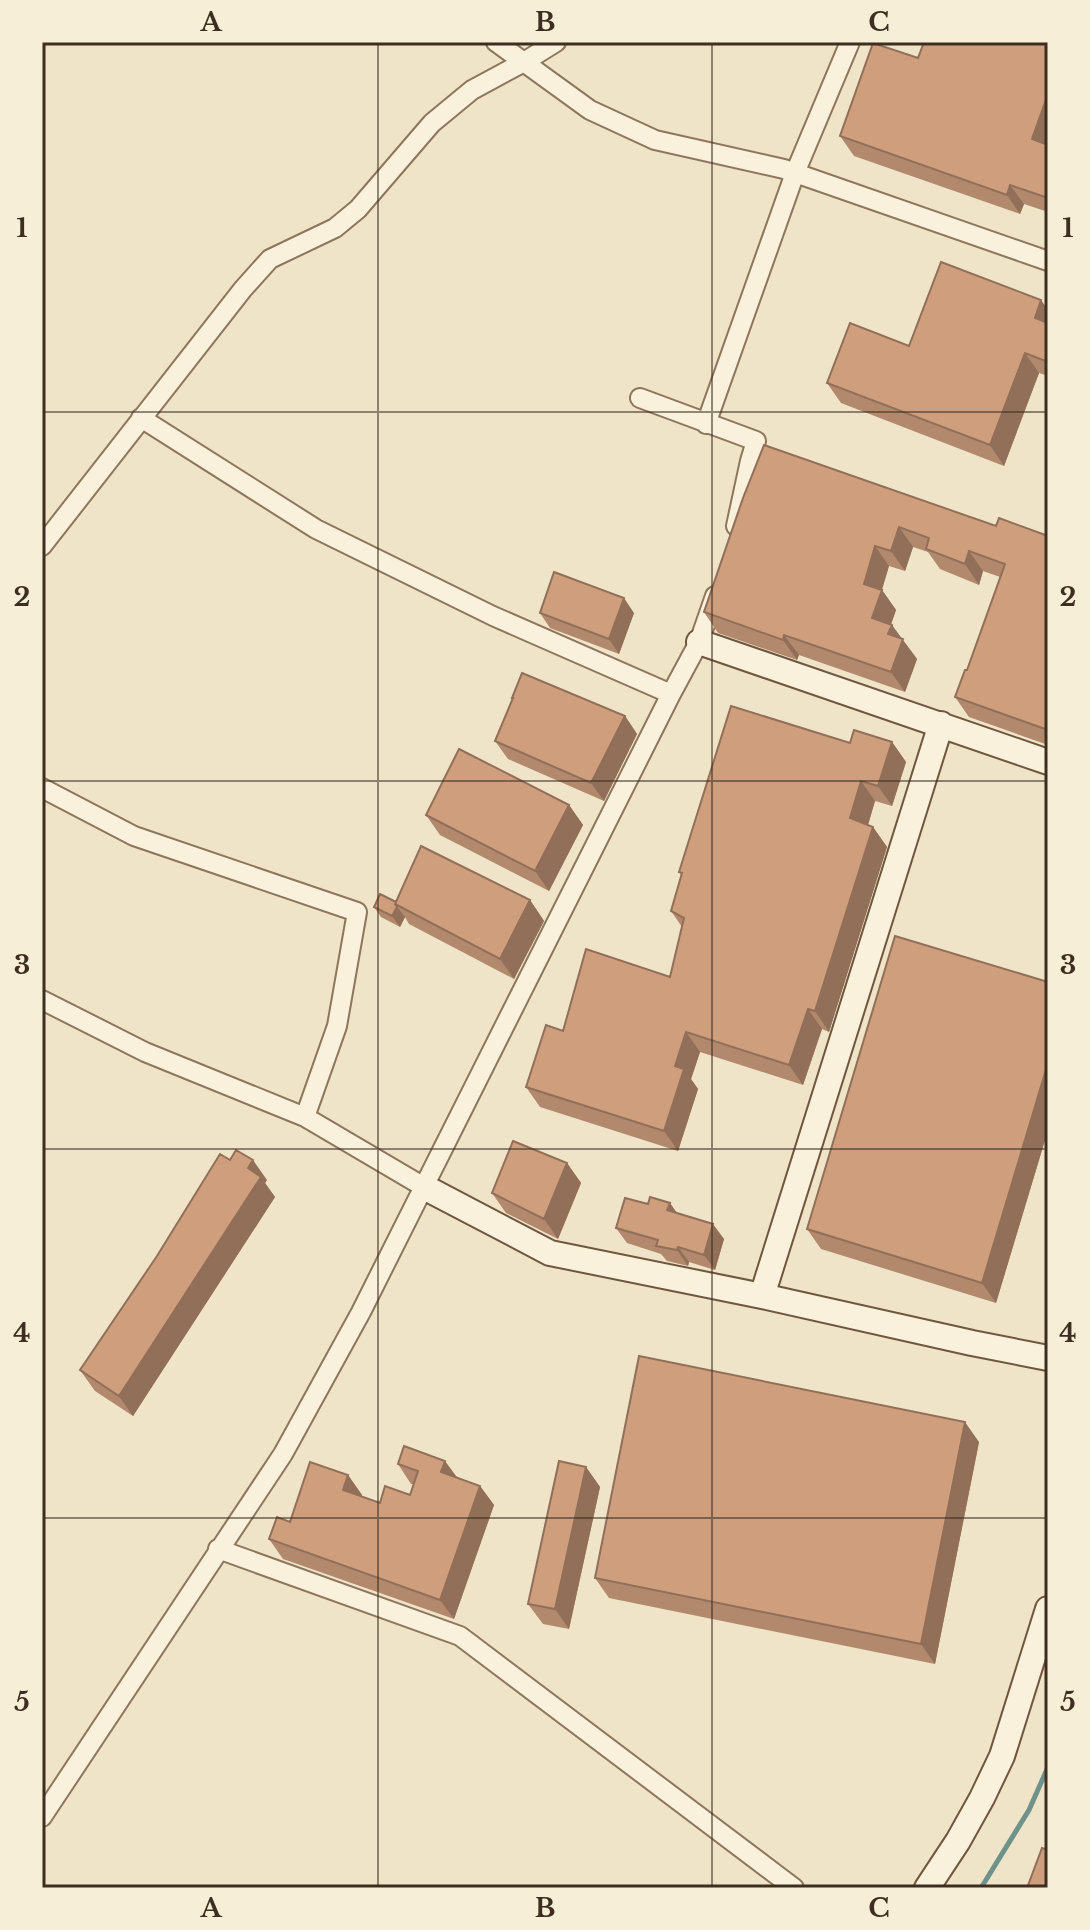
<svg xmlns="http://www.w3.org/2000/svg" width="1090" height="1930" font-family="'Libre Baskerville',serif">
<style>
.lines{fill:none;stroke-linecap:round;stroke-linejoin:round}
.stream{stroke:#6f938a;stroke-width:5}
.street-casing{stroke:#8d765c;stroke-width:22}
.secondary-casing{stroke:#6f573f;stroke-width:28}
.street{stroke:#faf1dc;stroke-width:18}
.secondary{stroke:#faf1dc;stroke-width:24}
.wall{fill:#b2896c}
.shaded-wall{fill:#916f58}
.building{fill:#cf9f7d;stroke:#916f58;stroke-width:2}
.grid{fill:none;stroke:#3d2e20;stroke-width:2;stroke-opacity:0.55}
.neatline{fill:none;stroke:#3d2e20;stroke-width:3}
.grid-label{font-size:26px;text-anchor:middle;font-weight:bold;fill:#3d2e20}
</style>
<rect width="100%" height="100%" fill="#f0e4c8"/>
<g class="lines">
<path class="stream" d="M 981,1888 L 1029,1810 L 1048,1767"/>
<defs>
<path id="street" d="M 496,42 L 590,110 L 655,140 L 784,169 L 1048,261
M 640,398 L 756,441 L 750,461 L 736,526
M 141,418 L 316,529 L 493,616 L 671,694
M 706,424 L 795,173 L 850,42
M 42,546 L 243,289 L 270,259 L 335,228 L 358,209 L 432,123 L 472,90 L 524,62 L 556,42
M 42,788 L 134,836 L 357,912 L 337,1026 L 305,1117
M 42,1000 L 145,1052 L 305,1117 L 424,1187
M 218,1549 L 460,1636 L 794,1888
M 42,1817 L 283,1454 L 361,1312 L 671,694 L 699,642 L 715,596"/>
<path id="secondary" d="M 699,642 L 1048,762
M 424,1187 L 550,1253 L 762,1296 L 972,1343 L 1048,1358
M 762,1296 L 941,724
M 927,1888 L 958,1841 L 982,1798 L 1002,1756 L 1048,1609"/>
</defs>
<use href="#street" class="street-casing"/>
<use href="#secondary" class="secondary-casing"/>
<use href="#street" class="street"/>
<use href="#secondary" class="secondary"/>
</g>
<path class="wall" d="M 1048,42 L 1048,212 L 1024,204 L 1020,214 L 854,156 L 840,136 L 918,58 Z
M 1048,310 L 1048,376 L 1039,373 L 1004,466 L 841,403 L 827,383 Z
M 743,498 L 996,526 L 1048,536 L 1048,745 L 969,717 L 955,697 L 967,670 L 1000,577 L 983,571 L 979,585 L 940,569 L 928,552 L 913,547 L 905,571 L 889,566 L 882,590 L 896,610 L 891,625 L 917,659 L 905,692 L 799,655 L 797,660 L 718,633 L 704,612 Z
M 540,613 L 634,613 L 619,654 L 550,628 Z
M 512,698 L 625,716 L 637,734 L 604,801 L 508,759 L 495,741 L 513,699 Z
M 892,742 L 906,762 L 892,806 L 875,801 L 868,825 L 873,827 L 887,847 L 829,1032 L 822,1029 L 803,1085 L 700,1052 L 691,1079 L 698,1089 L 678,1151 L 540,1107 L 526,1087 L 563,1031 L 670,977 L 682,927 L 671,911 L 681,875 L 679,872 L 850,743 Z
M 569,805 L 583,825 L 549,891 L 440,835 L 426,815 Z
M 530,900 L 544,921 L 514,979 L 409,924 L 405,917 L 400,927 L 381,917 L 374,907 L 396,902 Z
M 1048,982 L 1048,1130 L 996,1303 L 821,1249 L 807,1229 Z
M 567,1163 L 581,1183 L 558,1239 L 506,1213 L 492,1193 Z
M 267,1180 L 265,1183 L 275,1197 L 133,1416 L 95,1391 L 80,1370 Z
M 670,1203 L 677,1213 L 724,1239 L 715,1270 L 689,1262 L 688,1266 L 667,1261 L 661,1254 L 627,1243 L 616,1228 L 648,1204 Z
M 979,1442 L 935,1664 L 609,1598 L 595,1578 Z
M 398,1464 L 456,1477 L 480,1486 L 494,1505 L 454,1619 L 283,1559 L 269,1539 L 348,1475 L 362,1495 L 361,1496 L 380,1503 L 410,1495 L 413,1484 L 411,1484 Z
M 586,1467 L 600,1487 L 569,1629 L 543,1624 L 528,1604 Z"/>
<path class="shaded-wall" d="M 1048,94 L 1048,152 L 1032,139 Z
M 1010,185 L 1024,204 L 1020,214 L 1007,195 Z
M 1041,300 L 1048,310 L 1048,336 L 1035,318 Z
M 1025,353 L 1039,373 L 1004,466 L 990,445 Z
M 899,527 L 913,547 L 905,571 L 891,551 Z
M 875,546 L 889,566 L 881,592 L 882,590 L 896,610 L 886,638 L 872,618 L 864,584 Z
M 969,551 L 983,571 L 979,585 L 965,564 Z
M 624,598 L 634,613 L 619,654 L 609,639 Z
M 892,625 L 917,659 L 905,692 L 891,672 L 888,634 Z
M 784,635 L 799,655 L 797,660 L 783,640 Z
M 625,716 L 637,734 L 604,801 L 591,783 Z
M 892,742 L 906,762 L 892,806 L 878,786 Z
M 861,781 L 875,801 L 864,838 L 850,818 Z
M 569,805 L 583,825 L 549,891 L 535,871 Z
M 873,827 L 887,847 L 829,1032 L 815,1011 Z
M 530,900 L 544,921 L 514,979 L 500,959 Z
M 397,907 L 405,917 L 400,927 L 392,916 Z
M 808,1009 L 822,1029 L 803,1085 L 789,1065 Z
M 686,1032 L 700,1052 L 691,1079 L 698,1089 L 678,1151 L 664,1131 L 675,1066 Z
M 1048,1063 L 1048,1130 L 996,1303 L 982,1283 Z
M 253,1160 L 267,1180 L 265,1183 L 275,1197 L 133,1416 L 119,1396 Z
M 567,1163 L 581,1183 L 558,1239 L 544,1219 Z
M 670,1203 L 680,1218 L 667,1210 Z
M 713,1224 L 724,1239 L 715,1270 L 704,1255 Z
M 678,1247 L 689,1262 L 688,1266 L 677,1250 Z
M 965,1422 L 979,1442 L 935,1664 L 921,1644 Z
M 445,1461 L 459,1480 L 441,1472 Z
M 586,1467 L 600,1487 L 569,1629 L 555,1609 Z
M 348,1475 L 362,1495 L 357,1510 L 343,1490 Z
M 480,1486 L 494,1505 L 454,1619 L 440,1600 Z"/>
<path class="building" d="M 924,42 L 1048,42 L 1048,94 L 1032,139 L 1048,145 L 1048,198 L 1010,185 L 1007,195 L 840,136 L 873,43 L 918,58 Z
M 941,262 L 1041,300 L 1035,318 L 1048,323 L 1048,362 L 1025,353 L 990,445 L 827,383 L 850,323 L 909,346 Z
M 764,445 L 996,526 L 999,518 L 1048,536 L 1048,730 L 955,697 L 965,670 L 967,670 L 1005,564 L 969,551 L 965,564 L 926,549 L 929,538 L 899,527 L 891,551 L 875,546 L 864,584 L 882,590 L 872,618 L 892,625 L 888,634 L 903,639 L 891,672 L 784,635 L 783,640 L 704,612 L 743,498 Z
M 554,572 L 624,598 L 609,639 L 540,613 Z
M 522,673 L 625,716 L 591,783 L 495,741 L 513,698 L 512,698 Z
M 731,706 L 850,743 L 854,730 L 892,742 L 878,786 L 861,781 L 850,818 L 873,827 L 815,1011 L 808,1009 L 789,1065 L 686,1032 L 675,1066 L 684,1069 L 664,1131 L 526,1087 L 546,1025 L 563,1031 L 586,949 L 670,977 L 684,918 L 671,911 L 682,873 L 679,872 Z
M 459,749 L 569,805 L 535,871 L 426,815 Z
M 421,846 L 530,900 L 500,959 L 395,904 Z
M 380,894 L 396,902 L 395,904 L 397,907 L 392,916 L 374,907 Z
M 895,936 L 1048,982 L 1048,1063 L 982,1283 L 807,1229 Z
M 513,1141 L 567,1163 L 544,1219 L 492,1193 Z
M 236,1150 L 253,1160 L 248,1168 L 261,1177 L 119,1396 L 80,1370 L 157,1256 L 220,1154 L 230,1160 Z
M 650,1197 L 670,1203 L 667,1210 L 713,1224 L 704,1255 L 678,1247 L 677,1250 L 656,1246 L 658,1240 L 616,1228 L 625,1198 L 648,1204 Z
M 639,1356 L 965,1422 L 921,1644 L 595,1578 Z
M 404,1446 L 445,1461 L 441,1472 L 480,1486 L 440,1600 L 269,1539 L 277,1517 L 290,1522 L 310,1462 L 348,1475 L 343,1490 L 380,1503 L 385,1486 L 410,1495 L 418,1471 L 398,1464 Z
M 559,1461 L 586,1467 L 555,1609 L 528,1604 Z
M 1042,1848 L 1048,1850 L 1048,1888 L 1027,1888 Z"/>
<path class="grid" d="M 378,42 L 378,1888M 712,42 L 712,1888M 42,412 L 1048,412M 42,781 L 1048,781M 42,1149 L 1048,1149M 42,1518 L 1048,1518"/>
<rect width="1090" height="1930" fill="none" stroke="#f7eed8" stroke-width="88"/>
<rect x="44" y="44" width="1002" height="1842" class="neatline"/>
<g class="grid-label">
<text x="211" y="31">A</text>
<text x="545" y="31">B</text>
<text x="879" y="31">C</text>
<text x="22" y="237">1</text>
<text x="1068" y="237">1</text>
<text x="22" y="606">2</text>
<text x="1068" y="606">2</text>
<text x="22" y="974">3</text>
<text x="1068" y="974">3</text>
<text x="22" y="1342">4</text>
<text x="1068" y="1342">4</text>
<text x="22" y="1711">5</text>
<text x="1068" y="1711">5</text>
<text x="211" y="1917">A</text>
<text x="545" y="1917">B</text>
<text x="879" y="1917">C</text>
</g>
</svg>
